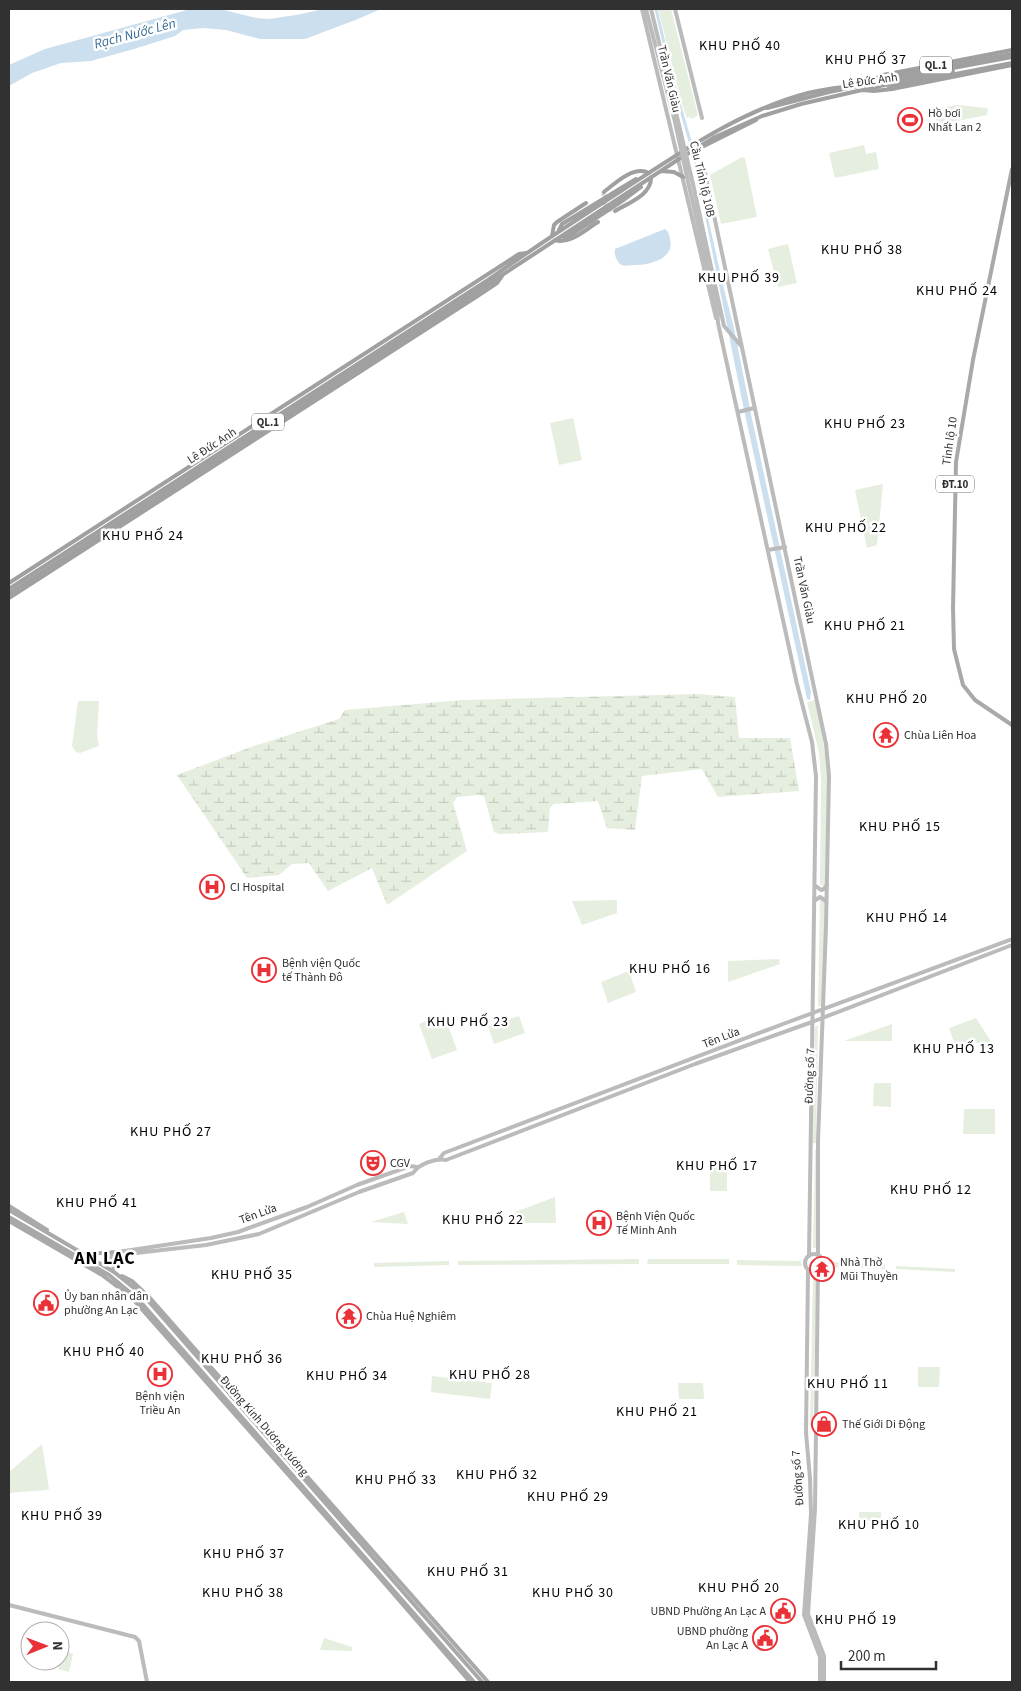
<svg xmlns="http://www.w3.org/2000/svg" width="1021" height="1691" font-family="'Source Sans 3',sans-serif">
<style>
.green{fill:#e6eedf}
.wetland{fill:url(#wetland-marsh)}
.water{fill:#cbdfee}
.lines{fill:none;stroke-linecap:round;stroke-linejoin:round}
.canal{stroke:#cbdfee;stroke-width:3}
.trunk-tunnel{stroke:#d6d6d6;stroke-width:4;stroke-dasharray:4 2;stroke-linecap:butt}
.secondary{stroke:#bbb;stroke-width:4}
.primary{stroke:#a9a9a9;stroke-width:4}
.trunk{stroke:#a0a0a0;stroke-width:4}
.secondary-bridge{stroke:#bbb;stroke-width:4}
.trunk-bridge{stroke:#a0a0a0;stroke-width:4}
.labels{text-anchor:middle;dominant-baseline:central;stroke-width:5;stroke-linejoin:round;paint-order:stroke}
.shield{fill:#fff;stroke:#6f6f6f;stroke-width:1}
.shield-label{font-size:11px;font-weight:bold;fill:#313131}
.street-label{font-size:12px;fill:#313131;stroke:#fff}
.poi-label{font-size:12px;fill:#313131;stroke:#fff;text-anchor:start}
.water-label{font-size:14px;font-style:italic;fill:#3c6f96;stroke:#fff}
.neighbourhood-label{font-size:14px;letter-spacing:1px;fill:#000;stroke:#fff}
.district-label{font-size:18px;font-weight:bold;letter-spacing:1px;fill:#000;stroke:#fff}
</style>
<defs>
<pattern id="wetland-marsh" width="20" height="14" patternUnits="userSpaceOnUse" patternTransform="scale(1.25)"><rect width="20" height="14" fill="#e6eedf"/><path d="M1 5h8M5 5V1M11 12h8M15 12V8" fill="none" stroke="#c6cdc0"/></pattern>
</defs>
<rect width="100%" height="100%" fill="#fff"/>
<path class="green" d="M 658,9 L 671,9 L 698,115 L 692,119 L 690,117 L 687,118 L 682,104 Z
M 957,105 L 988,108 L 987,115 L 937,125 L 934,109 Z
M 864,145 L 866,154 L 876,152 L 879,169 L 835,178 L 829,153 Z
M 742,157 L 745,158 L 757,217 L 721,224 L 710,175 Z
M 788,244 L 797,283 L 778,287 L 768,249 Z
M 573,418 L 582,460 L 559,465 L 550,423 Z
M 883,484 L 877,545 L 867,548 L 855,490 Z
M 815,700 L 822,733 L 828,778 L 825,886 L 820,885 L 821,781 L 819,753 L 807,702 Z
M 78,701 L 99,701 L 97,735 L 99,746 L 80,753 L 76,752 L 72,746 Z
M 825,897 L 823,1005 L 818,1007 L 820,898 Z
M 617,900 L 617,913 L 582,925 L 572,901 Z
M 779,959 L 780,964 L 728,982 L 728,961 Z
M 629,971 L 636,992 L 608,1003 L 601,982 Z
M 444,1014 L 457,1050 L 432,1059 L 419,1024 Z
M 519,1016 L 525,1033 L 494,1044 L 488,1026 Z
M 976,1018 L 992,1043 L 954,1042 L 949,1028 Z
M 892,1024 L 892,1041 L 844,1041 Z
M 818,1025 L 816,1143 L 812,1143 L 815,1027 Z
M 874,1083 L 891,1083 L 891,1107 L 873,1106 Z
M 964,1109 L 995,1109 L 995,1134 L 963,1134 Z
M 815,1150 L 818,1150 L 817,1248 L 813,1248 Z
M 727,1164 L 727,1191 L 710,1191 L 710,1165 Z
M 555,1197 L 556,1223 L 520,1223 L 515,1212 Z
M 404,1212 L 408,1224 L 371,1222 Z
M 639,1259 L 639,1264 L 458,1265 L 458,1261 Z
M 648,1259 L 729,1259 L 729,1264 L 647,1264 Z
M 737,1260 L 801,1261 L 802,1266 L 737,1265 Z
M 449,1261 L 449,1265 L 374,1267 L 374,1263 Z
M 827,1262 L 885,1264 L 885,1269 L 827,1267 Z
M 896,1266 L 955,1269 L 955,1272 L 896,1269 Z
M 813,1274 L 817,1274 L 813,1425 L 810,1425 Z
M 918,1367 L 940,1367 L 939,1387 L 918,1387 Z
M 432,1376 L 492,1383 L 490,1399 L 431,1392 Z
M 678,1383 L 703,1383 L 704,1399 L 679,1399 Z
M 42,1444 L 49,1489 L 47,1490 L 9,1493 L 9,1472 Z
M 859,1512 L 881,1512 L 881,1521 L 859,1521 Z
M 324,1638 L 352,1647 L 352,1651 L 320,1650 Z
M 62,1650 L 73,1654 L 69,1672 L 58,1669 L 61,1651 Z"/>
<path class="wetland" d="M 699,694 L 735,697 L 739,738 L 790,738 L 799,791 L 718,797 L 702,769 L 642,776 L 635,830 L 607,828 L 598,801 L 554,804 L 550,808 L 548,832 L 499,834 L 494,832 L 484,796 L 478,795 L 457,797 L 453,803 L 467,851 L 387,905 L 372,868 L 328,891 L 309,863 L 292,864 L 279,875 L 247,878 L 177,775 L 251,747 L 339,719 L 345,710 L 463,700 Z"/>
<path class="water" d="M 198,9 L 224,10 L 256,18 L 268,19 L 296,15 L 324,9 L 381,9 L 358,19 L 305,39 L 260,39 L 226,30 L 203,28 L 183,30 L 175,36 L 134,49 L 91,61 L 61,63 L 32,73 L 9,86 L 9,65 L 45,49 L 187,10 Z
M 694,155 L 724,289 L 734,328 L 751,414 L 811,692 L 810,700 L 807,699 L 743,405 L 693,156 Z
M 665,229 C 669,232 669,234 670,239 C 675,259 650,265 635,265 C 630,265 623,267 620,264 C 616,260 614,254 615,249 Z"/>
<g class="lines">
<path class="canal" d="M 656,9 L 675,89 L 694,155"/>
<path class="trunk-tunnel" d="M 604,192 C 601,200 606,210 615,211"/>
<path class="secondary" d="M 642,9 L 677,155
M 646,9 L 675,122
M 651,9 L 678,121
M 675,9 L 702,118
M 678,159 L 716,318
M 705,173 L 826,744 L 829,776 L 826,926 L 818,1141 L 818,1256
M 693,184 L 724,326 L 742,347
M 689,186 L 717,307 L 718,323 L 797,684 L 812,742 L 816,776 L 809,1256
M 738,412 L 754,408
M 768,550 L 785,547
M 816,886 L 821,890 L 824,889 L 827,885
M 814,901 L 820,897 L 826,901
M 439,1159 L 444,1153 L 783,1024 L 1012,939
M805 1263a9 9 0 1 1 18 0a9 9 0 1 1-18 0Z
M 106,1266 L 112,1255 L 118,1252 L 211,1238 L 238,1232 L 307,1207 L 357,1185 L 410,1166 L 417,1167
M 112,1270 L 119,1259 L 127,1254 L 206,1245 L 259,1234 L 359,1192 L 413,1173 C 419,1164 435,1158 446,1160 L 695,1064 L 812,1022 L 1012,945
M 808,1270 L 806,1433 L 810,1478 L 811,1514 L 804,1615 L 820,1657 L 820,1682
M 818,1271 L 815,1509 L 808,1614 L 824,1656 L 824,1682
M 9,1605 L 135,1637 L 139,1641 L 147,1682"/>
<path class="primary" d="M 1012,169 L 973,360 L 956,462 L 953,608 L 954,649 L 963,685 L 975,700 L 1012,725
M 9,1206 L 47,1230
M 9,1210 L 114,1272 L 144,1296 L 482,1682
M 9,1217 L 109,1275 L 138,1299 L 474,1682
M 9,1221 L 102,1275 L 131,1297 L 379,1577 L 470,1682
M 85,1254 L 118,1252
M 122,1276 L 132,1281 L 150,1298 L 488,1682"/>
<path class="trunk" d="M 861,85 L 883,75 L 1012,50
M 866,89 L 889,84
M 767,108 L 829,92 L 888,80
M 704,146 L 756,120
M 661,171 L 674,172 L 683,177
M 604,192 C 615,183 634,165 649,173
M 615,211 C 628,203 652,195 651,177
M 559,230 L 562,224 L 636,179
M 552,236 L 554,225 L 557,222 L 586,203
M 563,237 L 569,236 L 625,199 L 641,187
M 555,240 C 570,245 586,229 598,222
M 9,583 L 519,254 L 526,253
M 9,589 L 488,280 C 532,249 576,220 621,191 C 680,153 739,111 808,93 C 823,90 837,86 853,87
M 9,594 L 490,283 L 679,159 L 715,137 L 762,116 L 801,104 L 862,90 L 874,91 L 892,89 L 1012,65
M 9,598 L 476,297 L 497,283 L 502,276"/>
<path class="secondary-bridge" d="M 678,121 L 693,184
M 675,122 L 689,186"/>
<path class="trunk-bridge" d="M 887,77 L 1012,54
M 899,78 L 1012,57
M 889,84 L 953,71
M 889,87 L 1012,63"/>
</g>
<defs>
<symbol id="stadium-ring" viewBox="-11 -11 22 22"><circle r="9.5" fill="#fff" stroke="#ea3137" stroke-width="1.5"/><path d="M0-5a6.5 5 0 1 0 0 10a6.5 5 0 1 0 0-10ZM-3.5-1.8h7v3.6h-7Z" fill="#ea3137"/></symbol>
<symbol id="temple-ring" viewBox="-11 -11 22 22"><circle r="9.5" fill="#fff" stroke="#ea3137" stroke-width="1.5"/><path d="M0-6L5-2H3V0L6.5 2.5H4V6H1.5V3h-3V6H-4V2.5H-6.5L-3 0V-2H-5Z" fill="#ea3137"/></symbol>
<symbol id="hospital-ring" viewBox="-11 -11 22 22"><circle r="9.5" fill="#fff" stroke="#ea3137" stroke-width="1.5"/><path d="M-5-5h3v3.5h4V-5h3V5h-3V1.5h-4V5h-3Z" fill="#ea3137"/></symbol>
<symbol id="theatre-ring" viewBox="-11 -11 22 22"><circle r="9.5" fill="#fff" stroke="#ea3137" stroke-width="1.5"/><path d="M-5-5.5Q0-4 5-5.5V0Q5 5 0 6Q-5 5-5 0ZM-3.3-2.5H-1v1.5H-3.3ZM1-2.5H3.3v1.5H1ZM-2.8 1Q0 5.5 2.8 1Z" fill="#ea3137"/></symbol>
<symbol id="civic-ring" viewBox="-11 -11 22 22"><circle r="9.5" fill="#fff" stroke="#ea3137" stroke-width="1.5"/><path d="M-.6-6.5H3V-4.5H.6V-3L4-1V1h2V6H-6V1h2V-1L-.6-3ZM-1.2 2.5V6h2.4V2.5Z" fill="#ea3137"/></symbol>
<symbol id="shop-ring" viewBox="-11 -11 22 22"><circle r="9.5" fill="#fff" stroke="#ea3137" stroke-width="1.5"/><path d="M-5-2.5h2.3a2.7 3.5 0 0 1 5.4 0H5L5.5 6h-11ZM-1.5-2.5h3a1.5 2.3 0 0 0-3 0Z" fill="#ea3137"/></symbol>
</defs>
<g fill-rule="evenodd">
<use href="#stadium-ring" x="896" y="106" width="28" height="28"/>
<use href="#temple-ring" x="872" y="721" width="28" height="28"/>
<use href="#hospital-ring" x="198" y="873" width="28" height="28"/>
<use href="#hospital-ring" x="250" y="956" width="28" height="28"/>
<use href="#theatre-ring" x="359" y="1149" width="28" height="28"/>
<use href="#hospital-ring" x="585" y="1209" width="28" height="28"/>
<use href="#temple-ring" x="808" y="1255" width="28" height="28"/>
<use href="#civic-ring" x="32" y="1289" width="28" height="28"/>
<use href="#temple-ring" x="335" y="1302" width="28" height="28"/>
<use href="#hospital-ring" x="146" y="1360" width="28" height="28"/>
<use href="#shop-ring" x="810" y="1410" width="28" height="28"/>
<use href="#civic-ring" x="769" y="1597" width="28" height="28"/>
<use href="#civic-ring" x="751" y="1624" width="28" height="28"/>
</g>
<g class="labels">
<g class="shield">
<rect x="920" y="56.5" width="32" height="17" rx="4"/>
<rect x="252" y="413.5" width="32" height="17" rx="4"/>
<rect x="936" y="475.5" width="38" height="17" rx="4"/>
</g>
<g class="shield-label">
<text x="936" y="65">QL.1</text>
<text x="268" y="422">QL.1</text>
<text x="955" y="484">ĐT.10</text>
</g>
<g class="street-label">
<text transform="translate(669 79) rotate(77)">Trần Văn Giàu</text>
<text transform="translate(870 81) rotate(-8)">Lê Đức Anh</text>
<text transform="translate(702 179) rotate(77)">Cầu Tỉnh lộ 10B</text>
<text transform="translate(950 441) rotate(-82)">Tỉnh lộ 10</text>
<text transform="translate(212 446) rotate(-33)">Lê Đức Anh</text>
<text transform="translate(804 590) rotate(78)">Trần Văn Giàu</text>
<text transform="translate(721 1038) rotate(-21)">Tên Lửa</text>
<text transform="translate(810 1076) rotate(-88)">Đường số 7</text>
<text transform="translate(258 1214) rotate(-20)">Tên Lửa</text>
<text transform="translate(264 1426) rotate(49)">Đường Kinh Dương Vương</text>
<text transform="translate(798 1478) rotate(-94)">Đường số 7</text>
</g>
<g class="poi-label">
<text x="928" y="113">Hồ bơi<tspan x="928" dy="14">Nhất Lan 2</tspan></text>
<text x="904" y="735">Chùa Liên Hoa</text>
<text x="230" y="887">CI Hospital</text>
<text x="282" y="963">Bệnh viện Quốc<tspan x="282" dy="14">tế Thành Đô</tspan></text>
<text x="390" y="1163">CGV</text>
<text x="616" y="1216">Bệnh Viện Quốc<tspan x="616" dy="14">Tế Minh Anh</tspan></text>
<text x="840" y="1262">Nhà Thờ<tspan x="840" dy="14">Mũi Thuyền</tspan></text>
<text x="64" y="1296">Ủy ban nhân dân<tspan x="64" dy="14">phường An Lạc</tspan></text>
<text x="366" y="1316">Chùa Huệ Nghiêm</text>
<text x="160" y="1396" text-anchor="middle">Bệnh viện<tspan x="160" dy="14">Triều An</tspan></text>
<text x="842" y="1424">Thế Giới Di Động</text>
<text x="766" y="1611" text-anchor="end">UBND Phường An Lạc A</text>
<text x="748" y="1631" text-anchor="end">UBND phường<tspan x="748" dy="14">An Lạc A</tspan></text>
</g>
<g class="water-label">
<text transform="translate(135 34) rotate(-15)">Rạch Nước Lên</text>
</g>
<g class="neighbourhood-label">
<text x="740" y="46">KHU PHỐ 40</text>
<text x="866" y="60">KHU PHỐ 37</text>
<text x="862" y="250">KHU PHỐ 38</text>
<text x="739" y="278">KHU PHỐ 39</text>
<text x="957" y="291">KHU PHỐ 24</text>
<text x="865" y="424">KHU PHỐ 23</text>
<text x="846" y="528">KHU PHỐ 22</text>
<text x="143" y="536">KHU PHỐ 24</text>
<text x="865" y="626">KHU PHỐ 21</text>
<text x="887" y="699">KHU PHỐ 20</text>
<text x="900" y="827">KHU PHỐ 15</text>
<text x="907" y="918">KHU PHỐ 14</text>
<text x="670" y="969">KHU PHỐ 16</text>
<text x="468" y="1022">KHU PHỐ 23</text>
<text x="954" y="1049">KHU PHỐ 13</text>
<text x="171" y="1132">KHU PHỐ 27</text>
<text x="717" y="1166">KHU PHỐ 17</text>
<text x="931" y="1190">KHU PHỐ 12</text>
<text x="97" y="1203">KHU PHỐ 41</text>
<text x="483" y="1220">KHU PHỐ 22</text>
<text x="252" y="1275">KHU PHỐ 35</text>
<text x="104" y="1352">KHU PHỐ 40</text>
<text x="242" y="1359">KHU PHỐ 36</text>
<text x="490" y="1375">KHU PHỐ 28</text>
<text x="347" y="1376">KHU PHỐ 34</text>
<text x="848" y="1384">KHU PHỐ 11</text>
<text x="657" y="1412">KHU PHỐ 21</text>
<text x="497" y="1475">KHU PHỐ 32</text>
<text x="396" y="1480">KHU PHỐ 33</text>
<text x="568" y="1497">KHU PHỐ 29</text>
<text x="62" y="1516">KHU PHỐ 39</text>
<text x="879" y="1525">KHU PHỐ 10</text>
<text x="244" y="1554">KHU PHỐ 37</text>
<text x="468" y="1572">KHU PHỐ 31</text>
<text x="739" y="1588">KHU PHỐ 20</text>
<text x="243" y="1593">KHU PHỐ 38</text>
<text x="573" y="1593">KHU PHỐ 30</text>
<text x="856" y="1620">KHU PHỐ 19</text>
</g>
<g class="district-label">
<text x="105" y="1258">AN LẠC</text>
</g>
</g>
<rect width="1021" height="1691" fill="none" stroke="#313131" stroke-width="20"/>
<g transform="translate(45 1646) rotate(89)"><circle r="24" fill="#ffffff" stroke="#adadad"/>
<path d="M0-4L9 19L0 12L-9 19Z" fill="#ea3137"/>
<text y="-8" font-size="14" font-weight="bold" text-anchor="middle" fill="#313131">N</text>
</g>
<path d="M841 1661v8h95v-8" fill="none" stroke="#313131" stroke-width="2.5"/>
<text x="848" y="1661" font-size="15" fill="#313131" stroke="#ffffff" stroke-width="4" paint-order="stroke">200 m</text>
</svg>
